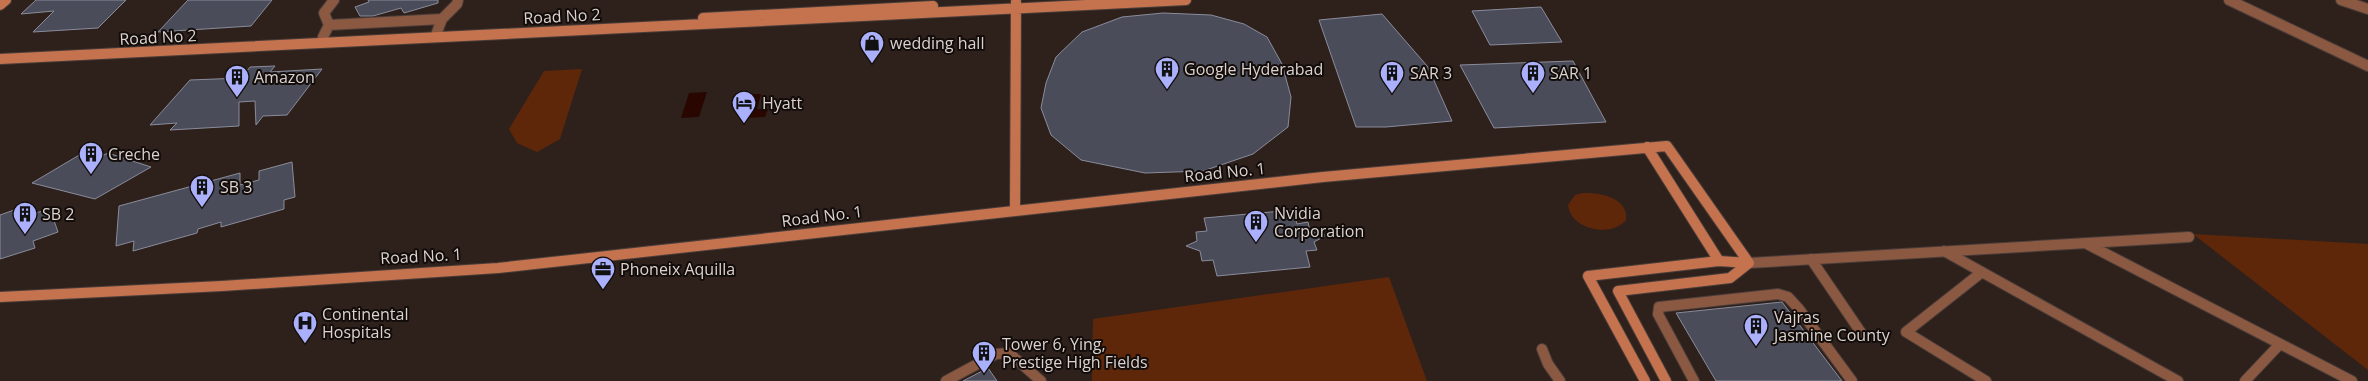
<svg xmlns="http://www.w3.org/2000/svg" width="2368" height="381" font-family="'Open Sans',sans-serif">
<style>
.green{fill:#5f270a}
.water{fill:#290600}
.building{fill:#4b4c5a;stroke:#8a8c9b}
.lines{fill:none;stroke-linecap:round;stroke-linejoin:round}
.street-casing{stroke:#4a3d39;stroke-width:12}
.secondary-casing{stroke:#4a3d39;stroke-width:12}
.street{stroke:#8b5841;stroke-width:10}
.secondary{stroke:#c4734e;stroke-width:10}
.labels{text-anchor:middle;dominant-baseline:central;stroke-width:4;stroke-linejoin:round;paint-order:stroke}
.street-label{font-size:16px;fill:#dcd3cf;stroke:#120c0a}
.poi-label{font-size:16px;fill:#dcd3cf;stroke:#120c0a;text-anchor:start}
</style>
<rect width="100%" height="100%" fill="#2e211c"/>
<path class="green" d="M 582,69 L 560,139 L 537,152 L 517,143 L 509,129 L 544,71 Z
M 1583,193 C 1600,192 1629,198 1626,220 C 1611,238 1571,230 1568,205 L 1575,195 Z
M 2193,234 L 2368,244 L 2368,370 Z
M 1389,277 L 1427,381 L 1092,381 L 1093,319 Z"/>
<path class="water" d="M 707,92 L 699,117 L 681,118 L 689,93 Z
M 752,94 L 761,94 L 757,109 L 768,109 L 765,117 L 744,118 Z"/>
<path class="building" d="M 36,0 L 126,0 L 98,28 L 33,32 L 54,11 L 21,14 Z
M 188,0 L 272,0 L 251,26 L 158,32 Z
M 368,0 L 438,0 L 438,3 L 404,13 L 401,8 L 373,16 L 360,16 L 355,7 L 369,2 Z
M 1541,7 L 1562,42 L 1490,45 L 1472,11 Z
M 1163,13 L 1211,15 L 1244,24 L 1267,37 L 1282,64 L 1291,97 L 1288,127 L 1253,154 L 1203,171 L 1145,173 L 1081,160 L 1051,135 L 1041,108 L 1046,83 L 1056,57 L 1082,32 L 1122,17 Z
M 1382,14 L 1428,67 L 1452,121 L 1386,127 L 1356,127 L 1319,20 Z
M 1573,61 L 1606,122 L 1494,128 L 1460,65 Z
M 275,66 L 270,72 L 322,69 L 287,115 L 263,116 L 256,125 L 255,101 L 239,102 L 239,126 L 170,130 L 177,123 L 150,125 L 190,80 L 241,78 L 250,67 Z
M 108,153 L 151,167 L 95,199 L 32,183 L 81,154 L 97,158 Z
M 292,162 L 295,197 L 284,200 L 284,209 L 221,227 L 221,222 L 198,229 L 197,233 L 133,251 L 134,241 L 116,246 L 119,206 L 240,173 L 240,185 L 259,180 L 259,171 Z
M 17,209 L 17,218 L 50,209 L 58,232 L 33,241 L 35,248 L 0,259 L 0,215 Z
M 1293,210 L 1297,224 L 1308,222 L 1310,231 L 1327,235 L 1314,242 L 1317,250 L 1306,251 L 1310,267 L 1217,276 L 1213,260 L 1202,261 L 1200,251 L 1186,246 L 1197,241 L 1196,232 L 1207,231 L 1204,218 Z
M 1782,302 L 1842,381 L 1716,381 L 1676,313 Z
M 988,368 L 997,381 L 963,381 Z"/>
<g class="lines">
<defs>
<path id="street" d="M 2229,0 L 2368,66
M 2341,0 L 2368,9
M 329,25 L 442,19
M 437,32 L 442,19 L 457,4 L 458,0
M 323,37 L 329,25 L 324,13 L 334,0
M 2087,244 L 2352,381
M 1944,251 L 2178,381
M 1811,259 L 1862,334
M 1749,263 L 2189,237
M 1982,272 L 1906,332 L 1986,381
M 1542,349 L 1548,364 L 1560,381
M 946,381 L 996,354 L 1009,353 L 1041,381
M 1694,381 L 1658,314 L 1659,307 L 1778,294 L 1788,297 L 1799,309 L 1852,381
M 2245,381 L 2280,344"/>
<path id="secondary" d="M 0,5 L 6,0
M 703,18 L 933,6
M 0,59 L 1186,0
M 1647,147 L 1719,261
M 1015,211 L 1016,2
M 0,297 L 222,286 L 498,268 L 1323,177 L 1667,146 L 1749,263
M 1645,381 L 1588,276 L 1719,261 L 1749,263
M 1666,381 L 1618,291 L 1730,278 L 1749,263"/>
</defs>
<use href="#street" class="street-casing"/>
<use href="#secondary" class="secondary-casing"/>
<use href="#street" class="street"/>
<use href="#secondary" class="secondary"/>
</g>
<defs>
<symbol id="shop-pin" viewBox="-11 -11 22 30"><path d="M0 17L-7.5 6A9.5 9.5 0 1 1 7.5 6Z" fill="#aab0fc" stroke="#120c0a"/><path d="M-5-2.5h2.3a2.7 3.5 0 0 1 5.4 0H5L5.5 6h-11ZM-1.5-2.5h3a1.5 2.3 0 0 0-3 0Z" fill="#111"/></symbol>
<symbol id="building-pin" viewBox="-11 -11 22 30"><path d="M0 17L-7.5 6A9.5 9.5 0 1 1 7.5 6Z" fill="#aab0fc" stroke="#120c0a"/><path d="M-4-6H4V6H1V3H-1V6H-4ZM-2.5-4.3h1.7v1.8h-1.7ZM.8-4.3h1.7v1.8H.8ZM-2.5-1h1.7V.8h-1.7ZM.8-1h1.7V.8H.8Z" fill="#111"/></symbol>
<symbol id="hotel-pin" viewBox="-11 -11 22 30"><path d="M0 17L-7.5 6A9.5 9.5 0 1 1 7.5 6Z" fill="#aab0fc" stroke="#120c0a"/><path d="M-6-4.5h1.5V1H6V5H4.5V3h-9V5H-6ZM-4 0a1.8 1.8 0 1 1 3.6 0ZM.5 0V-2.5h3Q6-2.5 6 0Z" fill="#111"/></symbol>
<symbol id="office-pin" viewBox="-11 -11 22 30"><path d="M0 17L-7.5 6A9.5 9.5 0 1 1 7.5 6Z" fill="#aab0fc" stroke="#120c0a"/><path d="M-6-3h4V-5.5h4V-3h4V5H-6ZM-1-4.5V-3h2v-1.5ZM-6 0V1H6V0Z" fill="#111"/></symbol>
<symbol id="hospital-pin" viewBox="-11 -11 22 30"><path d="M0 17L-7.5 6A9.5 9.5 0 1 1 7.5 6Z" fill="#aab0fc" stroke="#120c0a"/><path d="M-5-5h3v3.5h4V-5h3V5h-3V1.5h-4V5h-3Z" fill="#111"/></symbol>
</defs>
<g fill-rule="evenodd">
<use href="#shop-pin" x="858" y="29" width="28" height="38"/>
<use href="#building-pin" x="1153" y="55" width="28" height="38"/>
<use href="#building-pin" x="1378" y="59" width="28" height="38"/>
<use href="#building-pin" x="1519" y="59" width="28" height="38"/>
<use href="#building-pin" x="223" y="63" width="28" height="38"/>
<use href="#hotel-pin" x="730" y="89" width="28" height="38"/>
<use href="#building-pin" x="77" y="140" width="28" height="38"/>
<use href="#building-pin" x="188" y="173" width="28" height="38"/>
<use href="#building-pin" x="11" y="200" width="28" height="38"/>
<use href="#building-pin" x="1242" y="208" width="28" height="38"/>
<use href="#office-pin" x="589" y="255" width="28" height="38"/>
<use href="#hospital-pin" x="291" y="309" width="28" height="38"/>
<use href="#building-pin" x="1742" y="312" width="28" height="38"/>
<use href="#building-pin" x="970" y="339" width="28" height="38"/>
</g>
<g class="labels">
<g class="street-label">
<text transform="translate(562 16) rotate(-3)">Road No 2</text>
<text transform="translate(158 37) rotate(-3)">Road No 2</text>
<text transform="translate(1225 172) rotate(-6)">Road No. 1</text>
<text transform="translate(822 216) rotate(-7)">Road No. 1</text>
<text transform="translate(421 256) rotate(-3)">Road No. 1</text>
</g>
<g class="poi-label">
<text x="890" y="43">wedding hall</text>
<text x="1184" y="69">Google Hyderabad</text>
<text x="1410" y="73">SAR 3</text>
<text x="1550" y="73">SAR 1</text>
<text x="254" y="77">Amazon</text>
<text x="762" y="103">Hyatt</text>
<text x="108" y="154">Creche</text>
<text x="220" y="187">SB 3</text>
<text x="1274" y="213">Nvidia<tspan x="1274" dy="18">Corporation</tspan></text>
<text x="42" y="214">SB 2</text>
<text x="620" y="269">Phoneix Aquilla</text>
<text x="322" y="314">Continental<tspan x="322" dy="18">Hospitals</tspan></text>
<text x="1774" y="317">Vajras<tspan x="1774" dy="18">Jasmine County</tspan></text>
<text x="1002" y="344">Tower 6, Ying,<tspan x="1002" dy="18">Prestige High Fields</tspan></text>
</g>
</g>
</svg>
